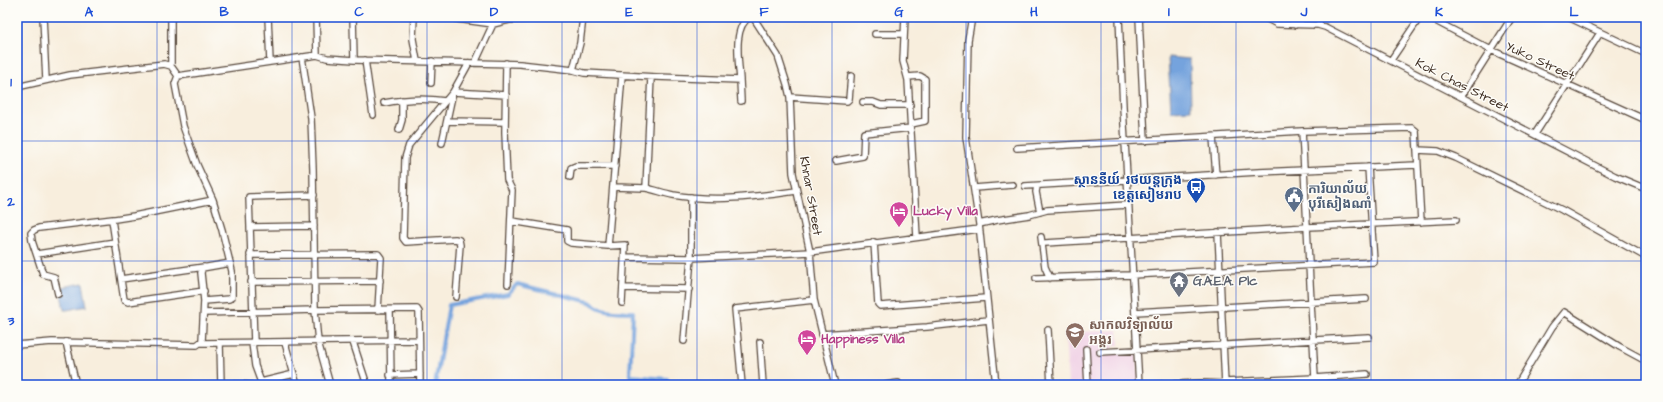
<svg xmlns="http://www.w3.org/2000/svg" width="1663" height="402" font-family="'Architects Daughter','Noto Sans Khmer',sans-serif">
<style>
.built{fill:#f0d0e5}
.water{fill:#74a3dd;stroke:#58667e}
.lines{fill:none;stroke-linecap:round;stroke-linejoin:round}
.canal{stroke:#74a3dd;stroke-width:4}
.minor-casing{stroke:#57473b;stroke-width:8}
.minor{stroke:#fff;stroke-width:5.5}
.grid{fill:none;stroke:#1d4ed8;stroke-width:1;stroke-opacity:0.55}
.labels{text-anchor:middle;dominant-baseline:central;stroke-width:3;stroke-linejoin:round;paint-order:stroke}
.street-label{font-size:13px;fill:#3b2a1e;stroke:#fdfcf7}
.transit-label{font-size:13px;font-weight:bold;fill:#164399;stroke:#fdfcf7;text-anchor:end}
.service-label{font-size:13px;font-weight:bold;fill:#4e5e75;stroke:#fdfcf7;text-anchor:start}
.hotel-label{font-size:13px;font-weight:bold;fill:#b23c85;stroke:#fdfcf7;text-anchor:start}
.worship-label{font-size:13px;font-weight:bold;fill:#5b616d;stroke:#fdfcf7;text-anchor:start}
.education-label{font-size:13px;font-weight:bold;fill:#785e54;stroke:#fdfcf7;text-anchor:start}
.neatline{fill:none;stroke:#1d4ed8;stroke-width:1.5}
.grid-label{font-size:13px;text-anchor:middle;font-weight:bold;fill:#1d4ed8}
</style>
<rect width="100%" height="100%" fill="#fdfcf7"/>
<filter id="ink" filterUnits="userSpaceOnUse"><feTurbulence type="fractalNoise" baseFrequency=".025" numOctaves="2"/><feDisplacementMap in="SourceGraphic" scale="8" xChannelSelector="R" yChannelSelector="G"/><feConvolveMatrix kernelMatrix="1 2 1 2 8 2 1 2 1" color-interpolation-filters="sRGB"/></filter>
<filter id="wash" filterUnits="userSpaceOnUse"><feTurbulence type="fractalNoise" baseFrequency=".012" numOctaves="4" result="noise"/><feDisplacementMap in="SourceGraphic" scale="16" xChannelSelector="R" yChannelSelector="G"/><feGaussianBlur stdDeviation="0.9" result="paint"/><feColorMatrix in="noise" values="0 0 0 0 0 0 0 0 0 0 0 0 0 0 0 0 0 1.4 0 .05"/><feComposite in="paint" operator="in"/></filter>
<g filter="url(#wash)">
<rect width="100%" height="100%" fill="#f8eedd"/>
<path class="built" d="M 1118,330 L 1119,346 L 1113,346 L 1113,351 L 1137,350 L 1139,385 L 1068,385 L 1065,333 Z"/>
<path class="water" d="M 1168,57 L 1190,59 L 1191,110 L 1171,111 Z
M 83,283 L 87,306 L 67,310 L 64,310 L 60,289 L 62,287 Z"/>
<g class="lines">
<path class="canal" d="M 435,385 L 449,305 L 508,294 L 517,284 L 590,302 C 603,313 617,311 633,312 L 630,376 L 667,379 L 667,385"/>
</g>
</g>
<g filter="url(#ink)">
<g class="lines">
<defs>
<path id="minor" d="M 43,17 L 46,80
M 171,17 L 171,66
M 268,17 L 270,62
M 316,17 L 317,55
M 353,17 L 354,60
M 414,17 L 413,39 L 417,61
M 753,17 L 778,56 L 787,84 L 790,97 L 793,173 L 810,252 L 814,300 L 835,385
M 905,17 L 903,61 L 908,80 L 917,237
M 972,17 L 968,40 L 966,137 L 979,224 L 996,385
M 1119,17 L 1123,107 L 1139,385
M 1139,17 L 1145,141
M 1264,17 L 1277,24 L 1318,25 L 1325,27 L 1615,176 L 1646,189
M 1428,17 L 1491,50 L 1646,120
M 1568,17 L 1646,54
M 457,19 L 493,24 L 509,20 L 511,17
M 509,20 L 529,19
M 1295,25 L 1297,17
M 1318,25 L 1321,17
M 875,34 L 904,34
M 302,57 L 311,118 L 313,169 L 315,310 L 318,342 L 330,385
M 365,60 L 373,115
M 1391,60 L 1420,17
M 475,63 L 493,24
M 506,63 L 505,132 L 507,180 L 512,190 L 508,284
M 573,70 L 580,43 L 583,17
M 178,76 L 317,55 L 327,58 L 354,60 L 520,64 L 573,70 L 584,73 L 656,77 L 740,80 C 739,63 732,26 750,17
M 651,77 L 646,188 C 655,190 664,193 673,195 C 714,202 755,197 796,191
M 908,77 L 920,76 L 925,79 L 925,121 L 911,124
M 740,80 L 741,101
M 431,83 L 432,61
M 17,87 L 70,75 L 164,64 L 171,66 L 178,76
M 790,97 L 847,101 L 849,99 L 851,76
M 1461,97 L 1512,17
M 863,102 L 873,102 L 881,105 L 910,105
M 384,103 C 404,99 425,98 445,101
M 448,121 L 505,122
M 399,130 L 402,120 L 402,100
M 1302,131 L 1315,378
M 1535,134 L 1600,33
M 1213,137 L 1216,175
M 442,143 L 453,92 L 469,63
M 1017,148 L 1302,131 L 1412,128 L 1416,131 L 1421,222
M 1417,150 L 1438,151 L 1456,158 L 1562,210 L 1646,257
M 836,161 L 863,156 L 864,133 L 911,128
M 570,177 L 571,168 L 576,166 L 615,166
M 1025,186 L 1258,172 L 1417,165
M 1037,186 L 1036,192 L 1040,212
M 613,187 L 646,188
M 974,188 L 1013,185
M 512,221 L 567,230 L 567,241 L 571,243 L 608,246 L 625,245 L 622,303
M 979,224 L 997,220 L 1029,215 L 1047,210 L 1128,205
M 250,227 L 314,226
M 1218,232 L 1225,385
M 1041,237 L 1045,267 L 1050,278
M 874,242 L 878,304 L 880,306 L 986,298
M 1045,243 L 1308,227 L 1456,220
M 608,246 L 622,75
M 37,254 L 115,242
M 250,255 L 378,254 L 381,258 L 378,310
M 625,257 L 691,258 L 810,252 L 979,229
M 1036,278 L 1132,275 L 1374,262 L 1368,167
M 121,279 L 204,267
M 251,282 L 380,281
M 623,288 L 689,289
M 204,291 L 128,302 L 124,300 L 112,220 L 115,219 L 134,216 L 213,200
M 58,294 L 54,277 L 43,274 L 32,241 L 31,233 L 34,230 L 39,228 L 113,219
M 456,297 L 460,245 L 459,240 L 455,239 L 406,242 L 403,238 L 405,158 L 409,145 L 453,92 L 506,95
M 204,301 L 201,273 L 202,268 L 230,263
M 390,310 L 391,385
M 1135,312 L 1366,299
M 204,313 L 315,310 L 417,309 L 419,312 L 420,385
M 1048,330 L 1051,385
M 822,334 L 927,327 L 988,320
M 684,341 L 691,258 L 691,197
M 66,342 L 76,385
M 353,342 L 367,385
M 760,342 L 763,385
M 200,343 L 419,340
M 220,343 L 221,385
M 252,343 L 255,366 L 262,385
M 254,343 L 249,197 L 314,195
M 285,343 L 297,385
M 17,345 L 52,342 L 197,345 L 202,341 L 204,301 L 229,299 L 232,297 L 232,271 L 222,230 L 213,200 L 197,165 L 183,126 L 175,84 L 178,76
M 1086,349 L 1088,385
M 1100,352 L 1369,337
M 390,375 L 420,374
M 261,382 L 294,374
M 221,384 L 250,385
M 742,385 L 735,309 L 814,300
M 886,385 L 898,383
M 1155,385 L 1315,378 L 1367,374
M 1517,385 L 1552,327 L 1564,312 L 1620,347 L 1646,361"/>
</defs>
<use href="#minor" class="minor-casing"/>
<use href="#minor" class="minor"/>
</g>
</g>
<path class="grid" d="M 157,17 L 157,385M 292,17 L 292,385M 427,17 L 427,385M 562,17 L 562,385M 697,17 L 697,385M 832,17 L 832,385M 966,17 L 966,385M 1101,17 L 1101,385M 1236,17 L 1236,385M 1371,17 L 1371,385M 1506,17 L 1506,385M 17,141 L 1646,141M 17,261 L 1646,261"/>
<defs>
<symbol id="bus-pin" viewBox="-11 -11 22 30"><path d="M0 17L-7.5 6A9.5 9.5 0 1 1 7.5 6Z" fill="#1a4fb4" stroke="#fdfcf7"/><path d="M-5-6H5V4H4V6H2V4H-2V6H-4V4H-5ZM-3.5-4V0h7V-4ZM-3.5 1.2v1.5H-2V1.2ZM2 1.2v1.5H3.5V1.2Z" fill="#fff"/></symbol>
<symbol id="civic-pin" viewBox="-11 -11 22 30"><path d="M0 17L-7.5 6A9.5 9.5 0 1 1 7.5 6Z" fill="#5c6f8a" stroke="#fdfcf7"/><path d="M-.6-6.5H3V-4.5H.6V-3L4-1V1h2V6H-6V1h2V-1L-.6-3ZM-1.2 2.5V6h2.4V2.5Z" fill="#fff"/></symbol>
<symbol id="hotel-pin" viewBox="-11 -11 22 30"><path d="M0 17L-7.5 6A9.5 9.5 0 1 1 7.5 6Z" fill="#d1479c" stroke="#fdfcf7"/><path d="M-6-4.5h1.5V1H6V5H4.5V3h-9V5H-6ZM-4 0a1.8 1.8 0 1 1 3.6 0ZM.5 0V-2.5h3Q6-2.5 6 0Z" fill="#fff"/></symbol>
<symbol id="temple-pin" viewBox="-11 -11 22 30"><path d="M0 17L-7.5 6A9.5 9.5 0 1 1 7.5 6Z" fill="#6b7280" stroke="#fdfcf7"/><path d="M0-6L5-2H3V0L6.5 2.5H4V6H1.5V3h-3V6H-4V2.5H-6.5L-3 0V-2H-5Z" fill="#fff"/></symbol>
<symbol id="university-pin" viewBox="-11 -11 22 30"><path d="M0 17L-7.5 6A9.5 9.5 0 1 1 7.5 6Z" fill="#8d6e63" stroke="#fdfcf7"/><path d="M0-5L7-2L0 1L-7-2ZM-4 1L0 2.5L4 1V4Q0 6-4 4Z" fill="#fff"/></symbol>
</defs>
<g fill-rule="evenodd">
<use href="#bus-pin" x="1185" y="176" width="22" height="30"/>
<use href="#civic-pin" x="1283" y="185" width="22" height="30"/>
<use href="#hotel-pin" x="888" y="200" width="22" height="30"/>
<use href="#temple-pin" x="1168" y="270" width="22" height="30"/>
<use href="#university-pin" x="1064" y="321" width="22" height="30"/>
<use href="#hotel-pin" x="796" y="328" width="22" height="30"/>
</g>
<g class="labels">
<g class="street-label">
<text transform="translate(1540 61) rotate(25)">Yuko Street</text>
<text transform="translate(1462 85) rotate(27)">Kok Chas Street</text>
<text transform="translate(811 196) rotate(80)">Khnar Street</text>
</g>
<g class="transit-label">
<text x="1182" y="180">ស្ថាននីយ៍ រថយន្តក្រុង<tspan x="1182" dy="15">ខេត្តសៀមរាប</tspan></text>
</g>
<g class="service-label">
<text x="1308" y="189">ការិយាល័យ<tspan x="1308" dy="15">បុរីសៀងណាំ</tspan></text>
</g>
<g class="hotel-label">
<text x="913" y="211">Lucky Villa</text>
<text x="821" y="339">Happiness Villa</text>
</g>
<g class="worship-label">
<text x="1193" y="281">G.A.E.A. Plc</text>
</g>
<g class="education-label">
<text x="1089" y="325">សាកលវិទ្យាល័យ<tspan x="1089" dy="15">អង្គរ</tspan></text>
</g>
</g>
<rect width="1663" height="402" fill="none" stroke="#fdfcf7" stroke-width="44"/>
<rect x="22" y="22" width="1619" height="358" class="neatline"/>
<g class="grid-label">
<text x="89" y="16">A</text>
<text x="224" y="16">B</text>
<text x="359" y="16">C</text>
<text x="494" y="16">D</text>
<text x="629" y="16">E</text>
<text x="764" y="16">F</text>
<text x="899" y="16">G</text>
<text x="1034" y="16">H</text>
<text x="1169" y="16">I</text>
<text x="1304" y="16">J</text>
<text x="1439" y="16">K</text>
<text x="1574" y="16">L</text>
<text x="11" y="86">1</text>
<text x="11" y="206">2</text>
<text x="11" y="325">3</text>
</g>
</svg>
